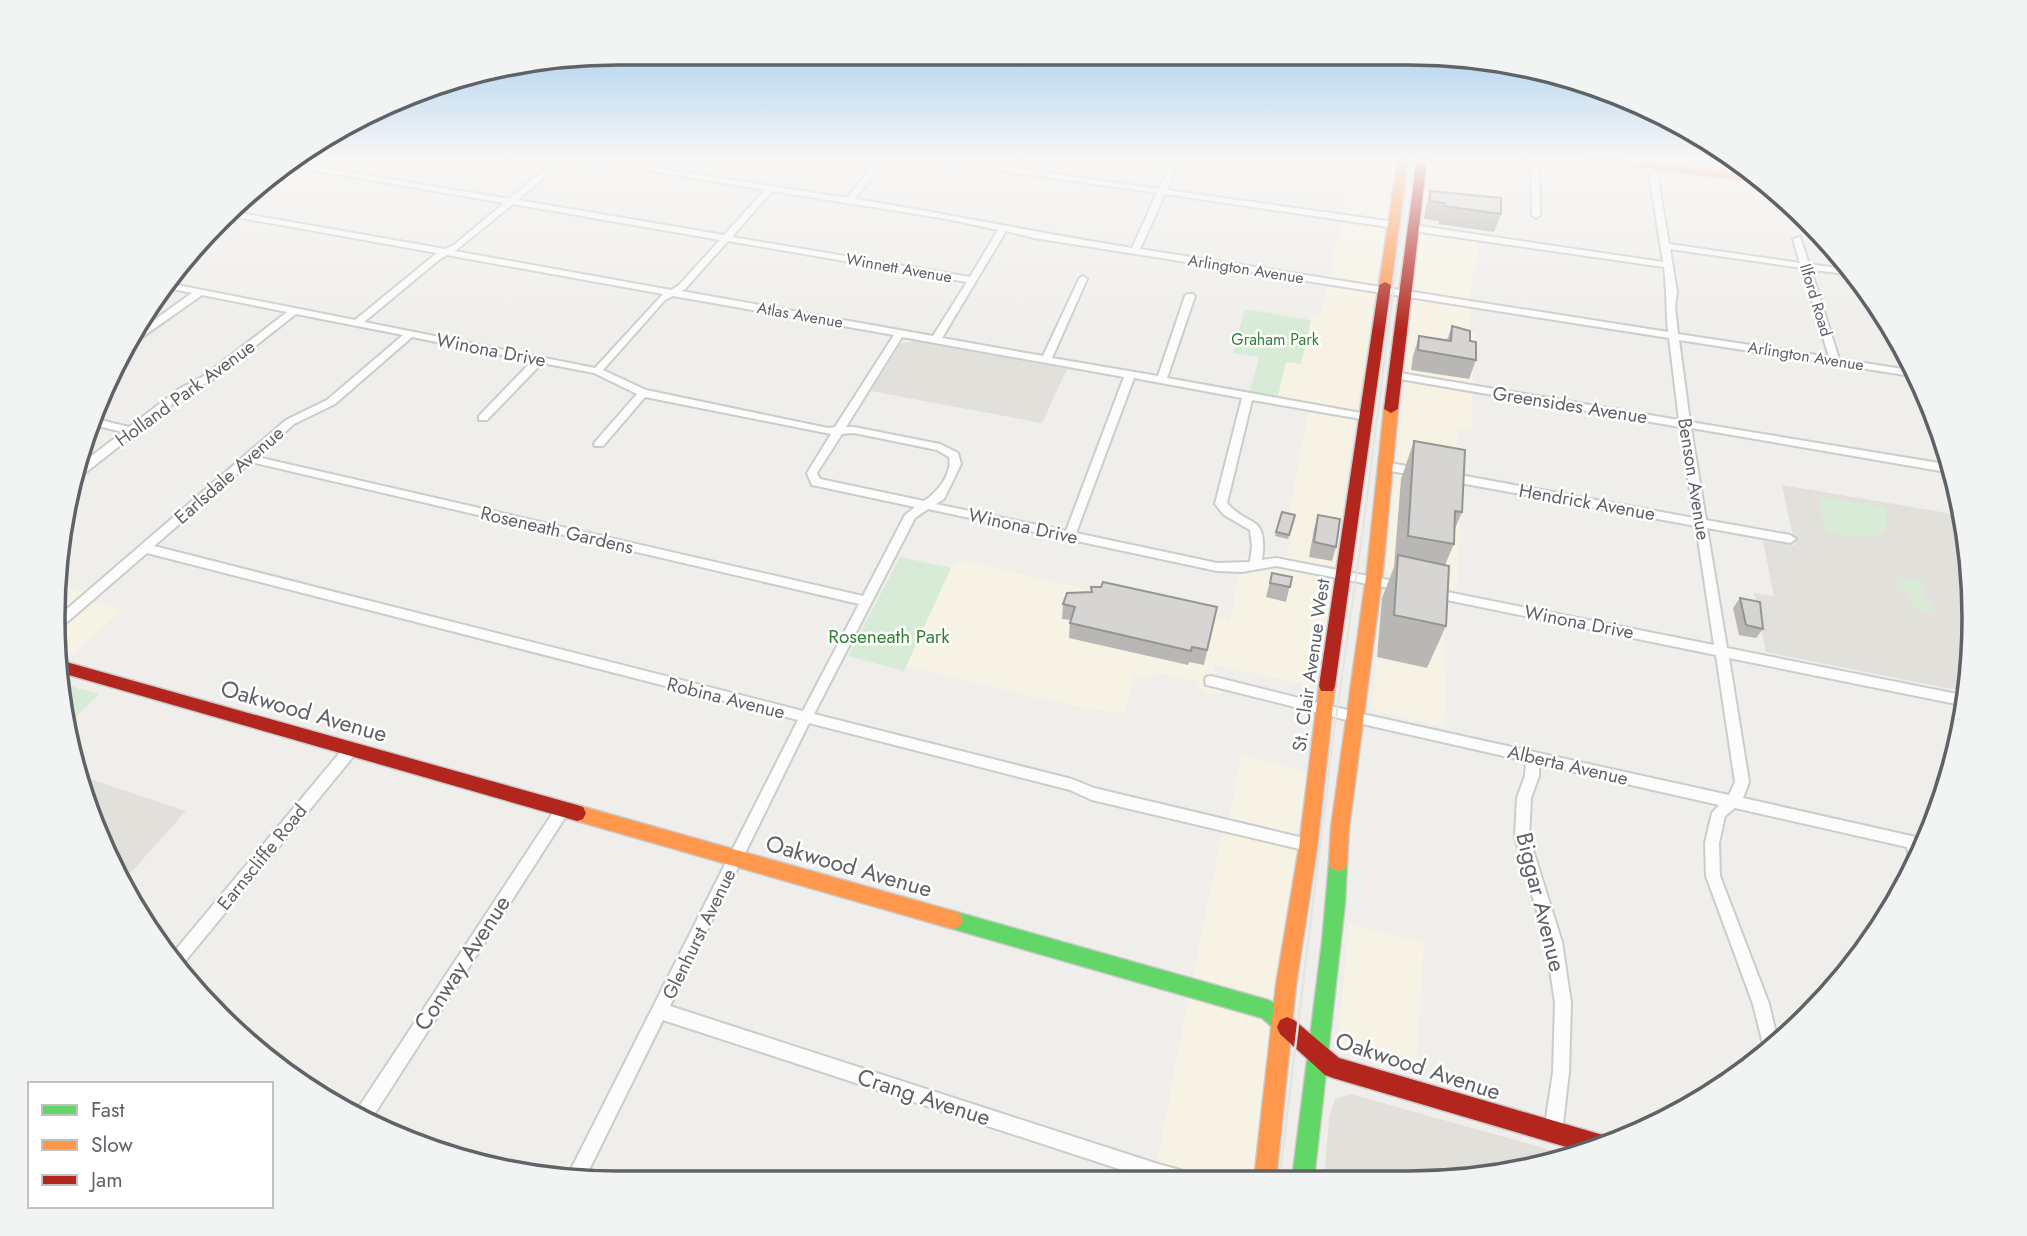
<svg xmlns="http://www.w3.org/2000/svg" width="2027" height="1236" font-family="Jost,sans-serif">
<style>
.commercial{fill:#f7f3e4}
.education{fill:#e2e0da}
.green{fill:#d8ebd6}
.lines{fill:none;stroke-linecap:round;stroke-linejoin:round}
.street-casing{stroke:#cbcccc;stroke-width:4}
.fast-casing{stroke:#cacacb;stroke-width:3}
.slow-casing{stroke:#cacacb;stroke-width:3}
.jam-casing{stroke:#cacacb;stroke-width:3}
.street{fill:#fdfcfc;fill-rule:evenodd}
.fast{fill:#63d668;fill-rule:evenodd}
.slow{fill:#ff974d;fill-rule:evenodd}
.jam{fill:#b3261e;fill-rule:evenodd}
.tram-far1{stroke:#e4e4e4;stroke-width:2}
.tram{stroke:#e4e4e4;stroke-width:2.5}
.wall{fill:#b8b7b5}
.building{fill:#d6d5d3;stroke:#969594;stroke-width:2}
.labels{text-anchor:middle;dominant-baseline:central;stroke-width:5;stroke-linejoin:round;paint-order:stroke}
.far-street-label{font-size:16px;fill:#5f6368;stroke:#fff}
.far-park-label{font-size:16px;fill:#348238;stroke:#fff}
.street-label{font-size:19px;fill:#5f6368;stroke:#fff}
.park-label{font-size:19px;fill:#348238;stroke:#fff}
.near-street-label{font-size:23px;fill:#5f6368;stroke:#fff}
.rim{fill:none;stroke:#5f6368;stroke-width:3.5}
</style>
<rect width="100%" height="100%" fill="#efeeea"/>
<path class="commercial" d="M 1354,158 L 1397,158 L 1350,452 L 1325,646 L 1312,686 L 1212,664 L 1222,695 L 1205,692 L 1197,686 L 1197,681 L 1159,673 L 1144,678 L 1134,676 L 1124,714 L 1066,704 L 906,666 L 951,568 L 959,560 L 1230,622 L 1242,559 L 1267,554 L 1287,557 L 1296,513 L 1290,511 L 1308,412 L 1256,402 L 1257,393 L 1277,396 L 1286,362 L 1301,364 L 1312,316 L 1321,316 Z
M 1432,158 L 1481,158 L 1480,168 L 1463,172 L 1431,168 Z
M 1425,232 L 1479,240 L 1477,266 L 1472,273 L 1469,330 L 1476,332 L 1471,431 L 1458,429 L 1454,470 L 1462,485 L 1457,591 L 1393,578 L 1386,571 L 1420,234 Z
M 58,585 L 83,592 L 92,602 L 122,610 L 73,654 L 58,650 L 53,618 Z
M 1382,598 L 1446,604 L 1443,670 L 1447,671 L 1444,727 L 1380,712 L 1372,707 Z
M 1241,755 L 1307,772 L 1287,908 L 1254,1180 L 1154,1180 L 1186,1010 L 1222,835 L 1231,812 Z
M 1349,924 L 1424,943 L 1415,1074 L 1337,1050 Z"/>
<path class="education" d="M 916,341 L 1067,369 L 1042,423 L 871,391 L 901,343 Z
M 1782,485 L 1965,516 L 1974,618 L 1967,692 L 1766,652 L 1754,593 L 1774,596 L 1763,541 L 1795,545 Z
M 78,775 L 186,811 L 125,879 L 82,799 Z
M 1351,1094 L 1522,1142 L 1575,1157 L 1482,1179 L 1324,1179 L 1329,1118 L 1335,1099 Z"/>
<path class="green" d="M 1649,158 L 1736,158 L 1756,175 L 1655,162 Z
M 1245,309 L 1311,320 L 1301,364 L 1286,362 L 1278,396 L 1250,392 L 1259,357 L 1233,353 Z
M 1821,497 L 1884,507 C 1900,548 1851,536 1827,533 L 1818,498 Z
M 900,557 L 951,568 L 904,671 L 848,656 Z
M 1895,577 L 1923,582 L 1926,591 L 1920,590 L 1922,599 L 1929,600 L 1933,612 L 1914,609 L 1909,592 L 1898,584 Z
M 63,684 L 99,694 L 70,722 Z"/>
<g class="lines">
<defs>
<path id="street" d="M 558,158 L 567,158 L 518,200 L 724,235 L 765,190 L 572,158 L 592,158 L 847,198 L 879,158 L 887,158 L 855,199 C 948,214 1039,233 1132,248 L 1157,193 L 928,160 L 924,158 L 946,158 L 1159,189 L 1173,158 L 1181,158 L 1167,190 L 1395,222 L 1399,225 L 1395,228 L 1165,194 L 1140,249 L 1668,332 C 1666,310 1667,289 1664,267 L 1413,231 L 1409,228 L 1413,225 L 1663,262 L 1649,173 L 1636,158 L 1644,158 L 1657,173 L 1669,244 L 1800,263 L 1793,239 L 1800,237 L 1809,264 L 1851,270 L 1856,275 L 1811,270 L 1839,359 L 1915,371 L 1918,377 L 1679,340 L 1690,422 L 1951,465 L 1952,473 L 1691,428 L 1706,520 L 1790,535 L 1796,539 L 1790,543 L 1707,528 L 1727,648 L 1967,696 L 1966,706 L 1729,658 L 1749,782 L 1743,798 L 1929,840 L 1914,867 L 1910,861 L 1907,847 L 1735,808 L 1725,816 L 1719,843 L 1720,876 L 1769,1004 L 1778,1042 L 1765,1052 L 1753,1004 L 1706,876 L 1705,843 L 1712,813 L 1719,805 L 1539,764 L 1539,776 L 1531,798 L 1529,837 L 1562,942 L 1571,1003 L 1569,1072 L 1562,1132 L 1559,1138 L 1553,1141 L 1547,1138 L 1544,1132 L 1553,1072 L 1555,1003 L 1546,942 L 1515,837 L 1517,798 L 1525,776 L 1526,761 L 1367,725 L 1211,686 L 1206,685 L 1205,681 L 1206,677 L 1211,676 L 1367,715 L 1729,795 L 1735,782 L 1716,655 L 1432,597 L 1426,593 L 1432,589 L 1714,645 L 1696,526 L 1449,481 L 1444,477 L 1449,473 L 1694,518 L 1680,427 L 1394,378 L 1389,375 L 1394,372 L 1679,420 L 1669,338 L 1034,238 L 1006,231 L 942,338 L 1043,356 L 1079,279 L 1083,276 L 1087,279 L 1052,358 L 1158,376 L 1185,296 L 1187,294 L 1193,294 L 1195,296 L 1167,378 L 1367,414 L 1372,417 L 1367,420 L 1252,400 L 1227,503 C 1250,529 1268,513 1262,560 L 1276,558 L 1404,583 L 1410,587 L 1404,591 L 1276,566 L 1242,572 L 1217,571 L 928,509 L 915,518 L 814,714 L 1072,779 L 1094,788 L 1308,839 L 1313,840 L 1315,845 L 1313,850 L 1308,851 L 1092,800 L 1070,790 L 809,723 L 670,1006 L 1155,1163 L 1194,1174 L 1197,1180 L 1153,1180 L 663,1020 L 583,1182 L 566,1179 L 798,720 L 147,553 L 58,630 L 55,631 L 53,621 L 286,420 L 327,400 L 403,335 L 296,314 L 212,380 L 187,393 L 80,477 L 76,478 L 77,467 L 123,432 L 89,424 L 92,418 L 129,427 L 179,389 L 204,376 L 287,312 L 202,295 L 131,345 L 127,346 L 132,336 L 192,293 L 163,287 L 167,283 L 355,320 L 437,253 L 230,216 L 234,212 L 445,249 L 454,245 L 504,203 L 290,166 L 286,164 L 287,162 L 509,199 ZM 772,191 L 947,219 L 998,230 L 970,277 L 732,237 ZM 513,204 L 720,240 L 679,285 L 671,290 L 455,251 ZM 728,241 L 967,282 L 933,336 L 681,291 L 685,289 ZM 1670,249 L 1802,268 L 1829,357 L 1678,334 L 1675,307 L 1677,292 ZM 447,255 L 663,294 L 595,368 L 364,322 L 440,259 ZM 673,296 L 894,335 L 835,427 L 828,428 L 646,390 L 603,370 L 665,300 ZM 412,337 L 532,361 L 479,416 L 479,420 L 487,420 L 542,363 L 594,373 L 637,394 L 595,442 L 594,444 L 595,446 L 603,446 L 645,397 L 831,434 L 807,473 L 812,485 L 915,507 L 905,515 L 863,596 L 257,457 L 294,424 L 335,404 ZM 902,337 L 1124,377 L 1066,531 L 936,504 L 944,499 L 961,464 L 958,453 L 940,444 L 854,427 L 846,427 ZM 1134,378 L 1242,398 L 1215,504 L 1224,515 L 1250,530 L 1252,546 L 1250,562 L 1217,563 L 1076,533 ZM 854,433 L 937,450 L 949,457 C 953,473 937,493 924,501 L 820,479 L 817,473 L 842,434 ZM 251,462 L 859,604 L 803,711 L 154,546 Z
M 1531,158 L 1539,158 L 1540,215 L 1536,218 L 1532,215 Z
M 1384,462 L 1418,468 L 1423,472 L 1418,476 L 1380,469 L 1379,466 Z
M 352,742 L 357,744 L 359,748 L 357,752 L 178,970 L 168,959 L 347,744 Z
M 563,803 L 568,805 L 570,809 L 568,813 L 370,1121 L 355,1113 L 558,805 Z"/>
<path id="fast" d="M 1338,855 L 1345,857 L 1347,863 L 1345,903 L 1314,1179 L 1292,1179 L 1322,942 L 1329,863 L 1331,857 Z
M 953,911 L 1268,1000 C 1280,1005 1293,1015 1297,1027 L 1294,1034 L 1287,1037 L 1280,1034 L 1262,1018 L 953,929 L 946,926 L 943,920 L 946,914 Z"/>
<path id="slow" d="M 296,158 L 312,158 L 282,169 L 274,169 Z
M 1398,158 L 1408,158 L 1391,285 L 1385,288 L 1379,285 Z
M 1583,158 L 1613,158 L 1759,177 L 1766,183 L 1588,161 Z
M 1391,405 L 1398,409 L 1383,570 L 1349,828 L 1347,863 L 1345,869 L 1338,871 L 1331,869 L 1329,863 L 1331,828 L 1367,570 L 1384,409 Z
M 1327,679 L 1333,681 L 1335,686 L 1317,848 L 1296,985 L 1276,1180 L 1254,1180 L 1276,985 L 1299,848 L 1319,686 L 1321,681 Z
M 577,805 L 953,911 L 960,914 L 963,920 L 960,926 L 953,929 L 577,821 L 571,819 L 568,813 L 571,807 Z"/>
<path id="jam" d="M 1417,158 L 1427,158 L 1398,409 L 1391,413 L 1384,409 Z
M 1385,282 L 1391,285 L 1335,686 L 1333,691 L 1321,691 L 1319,686 L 1379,285 Z
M 59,660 L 577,805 L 583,807 L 586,813 L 583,819 L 577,821 L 62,673 Z
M 1287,1017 L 1294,1020 L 1339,1058 L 1606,1136 L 1615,1142 L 1590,1154 L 1333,1078 L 1325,1075 L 1280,1034 L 1277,1027 L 1280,1020 Z"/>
</defs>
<use href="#street" class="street-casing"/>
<use href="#fast" class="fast-casing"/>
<use href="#slow" class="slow-casing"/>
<use href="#jam" class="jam-casing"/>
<use href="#street" class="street"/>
<use href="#fast" class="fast"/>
<use href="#slow" class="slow"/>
<use href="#jam" class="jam"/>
<path class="tram-far1" d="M 1328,773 L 1363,529 L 1410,158"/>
<path class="tram" d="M 1279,1180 L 1329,771"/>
</g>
<path class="wall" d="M 1430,191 L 1501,214 L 1494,232 L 1438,224 L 1439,221 L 1424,219 L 1425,210 Z
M 1452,326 L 1470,341 L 1476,360 L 1469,379 L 1411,370 L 1413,356 L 1419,336 L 1447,340 Z
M 1414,441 L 1462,512 L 1454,531 L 1454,544 L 1445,565 L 1446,626 L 1427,668 L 1377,657 L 1382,598 L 1394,567 L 1401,479 Z
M 1282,512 L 1295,515 L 1288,539 L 1275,536 Z
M 1318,515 L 1336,547 L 1332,561 L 1309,557 L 1314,529 Z
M 1272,573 L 1292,577 L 1286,602 L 1266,597 Z
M 1091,587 L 1217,607 L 1204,665 L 1189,662 L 1188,665 L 1069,638 L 1070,620 L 1062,619 L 1063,604 L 1091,592 Z
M 1740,598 L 1763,629 L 1756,638 L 1739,635 L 1733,608 Z"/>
<path class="building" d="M 1430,191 L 1501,198 L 1501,214 L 1444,206 L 1444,203 L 1430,201 Z
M 1452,326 L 1470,331 L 1470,341 L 1476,342 L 1476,360 L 1418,350 L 1419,336 L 1451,341 Z
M 1414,441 L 1465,450 L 1462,512 L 1455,511 L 1454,544 L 1408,536 Z
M 1282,512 L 1295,515 L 1289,535 L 1276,532 Z
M 1318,515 L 1340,519 L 1336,547 L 1314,542 Z
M 1398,555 L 1449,566 L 1446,626 L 1394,615 Z
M 1272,573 L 1292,577 L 1290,587 L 1270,583 Z
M 1103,582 L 1217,607 L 1207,650 L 1192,647 L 1191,651 L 1070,623 L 1075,607 L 1063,604 L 1067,593 L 1092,592 L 1091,587 L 1101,587 Z
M 1740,598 L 1760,602 L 1763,629 L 1746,625 Z"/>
<linearGradient id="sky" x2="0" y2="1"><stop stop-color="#97c6ef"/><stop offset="0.48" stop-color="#f8f7f6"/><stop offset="1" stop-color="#f8f7f6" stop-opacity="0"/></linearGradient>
<rect width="2027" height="331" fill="url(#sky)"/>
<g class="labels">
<g class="far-street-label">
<text transform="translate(899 268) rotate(10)">Winnett Avenue</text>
<text transform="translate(1246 269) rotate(9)">Arlington Avenue</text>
<text transform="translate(1816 300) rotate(73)">Ilford Road</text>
<text transform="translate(800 315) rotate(10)">Atlas Avenue</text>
<text transform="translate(1806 356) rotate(9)">Arlington Avenue</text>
</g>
<g class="far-park-label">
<text x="1275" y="339">Graham Park</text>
</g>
<g class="street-label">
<text transform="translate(491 350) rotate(11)">Winona Drive</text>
<text transform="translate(185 393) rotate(-36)">Holland Park Avenue</text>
<text transform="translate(1570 405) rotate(9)">Greensides Avenue</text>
<text transform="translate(229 475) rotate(-41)">Earlsdale Avenue</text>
<text transform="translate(1694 479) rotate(81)">Benson Avenue</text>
<text transform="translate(1587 502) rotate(10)">Hendrick Avenue</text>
<text transform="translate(1023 526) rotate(12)">Winona Drive</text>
<text transform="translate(557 530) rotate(13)">Roseneath Gardens</text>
<text transform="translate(1579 622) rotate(11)">Winona Drive</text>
<text transform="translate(1311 665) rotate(-82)">St. Clair Avenue West</text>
<text transform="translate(726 698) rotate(14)">Robina Avenue</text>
<text transform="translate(1568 765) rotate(13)">Alberta Avenue</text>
<text transform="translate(262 857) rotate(-51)">Earnscliffe Road</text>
<text transform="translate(699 934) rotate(-64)">Glenhurst Avenue</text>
</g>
<g class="park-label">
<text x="889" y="636">Roseneath Park</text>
</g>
<g class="near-street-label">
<text transform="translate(304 711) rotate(16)">Oakwood Avenue</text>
<text transform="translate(849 866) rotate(16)">Oakwood Avenue</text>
<text transform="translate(1541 902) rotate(76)">Biggar Avenue</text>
<text transform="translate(462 963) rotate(-57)">Conway Avenue</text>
<text transform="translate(1418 1066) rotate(18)">Oakwood Avenue</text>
<text transform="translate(924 1097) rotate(18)">Crang Avenue</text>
</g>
</g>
<path d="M0 0H2027V1236H0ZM618 65H1409A553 553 0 0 1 1962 618V618A553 553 0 0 1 1409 1171H618A553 553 0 0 1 65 618V618A553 553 0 0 1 618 65Z" fill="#f2f3f3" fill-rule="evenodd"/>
<path class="rim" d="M618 65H1409A553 553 0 0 1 1962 618V618A553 553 0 0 1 1409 1171H618A553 553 0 0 1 65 618V618A553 553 0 0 1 618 65Z"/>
<rect x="28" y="1082" width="245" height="126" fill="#ffffff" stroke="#bfc1c3" stroke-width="2"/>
<rect x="42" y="1105" width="35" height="10" fill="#63d668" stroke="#bfc1c3" stroke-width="2"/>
<text x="91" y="1117" font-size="21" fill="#5f6368">Fast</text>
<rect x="42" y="1140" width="35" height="10" fill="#ff974d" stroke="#bfc1c3" stroke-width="2"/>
<text x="91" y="1152" font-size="21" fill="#5f6368">Slow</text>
<rect x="42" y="1175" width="35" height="10" fill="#b3261e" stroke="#bfc1c3" stroke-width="2"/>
<text x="91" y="1187" font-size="21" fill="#5f6368">Jam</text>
</svg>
